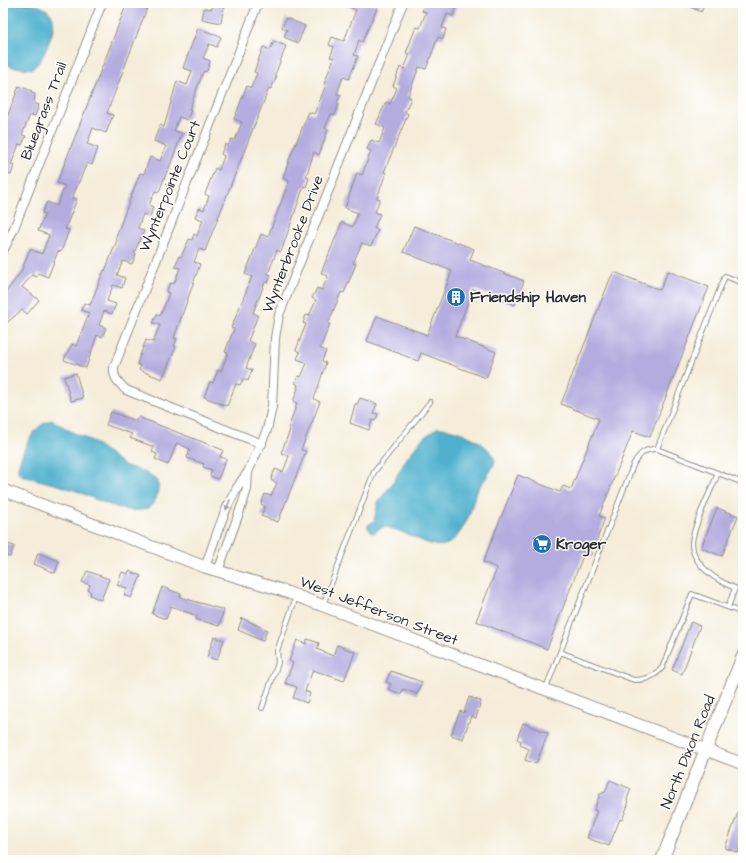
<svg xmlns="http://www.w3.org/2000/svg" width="746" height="863" font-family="'Architects Daughter',sans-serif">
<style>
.water{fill:#4fb1ce;stroke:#3d6e7c}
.building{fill:#b4acdf}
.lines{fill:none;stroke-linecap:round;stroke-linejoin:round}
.service-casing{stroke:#908c82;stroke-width:6}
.minor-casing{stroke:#908c82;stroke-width:10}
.tertiary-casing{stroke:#908c82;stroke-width:13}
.secondary-casing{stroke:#908c82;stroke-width:14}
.service{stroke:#fff;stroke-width:4}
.minor{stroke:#fff;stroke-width:8}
.tertiary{stroke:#fff;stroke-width:11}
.secondary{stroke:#fff;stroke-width:12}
.oneway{fill:#a0a0a0}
.labels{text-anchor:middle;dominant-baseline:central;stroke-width:3;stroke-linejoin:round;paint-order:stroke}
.street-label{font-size:15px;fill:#2b2b2b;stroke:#fff}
.poi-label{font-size:15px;font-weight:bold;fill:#2b2b2b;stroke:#fff;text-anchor:start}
</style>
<rect width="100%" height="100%" fill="#fff"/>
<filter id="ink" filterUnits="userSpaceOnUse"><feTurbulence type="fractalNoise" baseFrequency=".025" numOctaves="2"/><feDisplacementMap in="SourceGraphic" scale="8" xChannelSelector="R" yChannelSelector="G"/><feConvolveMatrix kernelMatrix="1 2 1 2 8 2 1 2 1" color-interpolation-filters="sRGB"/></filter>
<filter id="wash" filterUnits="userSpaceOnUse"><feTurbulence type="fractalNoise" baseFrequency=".012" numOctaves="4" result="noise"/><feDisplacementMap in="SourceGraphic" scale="16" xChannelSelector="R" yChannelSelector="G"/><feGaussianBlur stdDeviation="0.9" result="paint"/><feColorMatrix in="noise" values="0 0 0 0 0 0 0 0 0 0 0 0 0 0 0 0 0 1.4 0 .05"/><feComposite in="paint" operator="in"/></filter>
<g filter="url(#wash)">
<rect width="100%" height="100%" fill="#f5edd9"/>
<path class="water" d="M 3,3 C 30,3 65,2 50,40 C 45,52 42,61 32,69 L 13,67 L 3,63 Z
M 52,420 L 74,433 L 92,441 L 124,465 L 142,471 L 158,481 C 161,536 98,499 74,490 C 57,484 39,481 21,475 L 18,472 L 18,467 C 23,450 33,424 52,420 Z
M 437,428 C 455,427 491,443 495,461 C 492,473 480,483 475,495 C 473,501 472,507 470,513 C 446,570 428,537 386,527 L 380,528 L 375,533 L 371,532 L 368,528 L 368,525 L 374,521 L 378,502 L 392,484 L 407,458 L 422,439 Z"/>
<g id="blocks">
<path class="building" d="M 127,3 L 149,3 L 107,113 L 113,115 L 106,133 L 93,128 L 87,144 L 98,148 L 92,165 L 87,163 L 72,198 L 77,199 L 65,229 L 69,230 L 61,252 L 58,251 L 48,277 L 38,273 L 37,277 L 32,275 L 22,287 L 39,300 L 27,314 L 22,310 L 3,326 L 3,296 L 21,272 L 30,249 L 42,254 L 49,235 L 38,231 L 45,214 L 42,213 L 47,202 L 57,206 L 65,186 L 57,183 Z
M 213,3 L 224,3 L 221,23 L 202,19 L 204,8 L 212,9 Z
M 340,3 L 371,3 L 378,6 L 362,42 L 359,40 L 354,55 L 358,56 L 349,79 L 343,77 L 337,94 L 341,95 L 337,103 L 339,104 L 335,115 L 331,114 L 325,128 L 328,129 L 319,155 L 314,152 L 306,177 L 309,178 L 306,187 L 304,186 L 281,252 L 277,250 L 268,274 L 271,275 L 268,283 L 265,282 L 253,313 L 258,315 L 248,341 L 255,344 L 246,368 L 252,370 L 248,381 L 243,379 L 240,385 L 236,384 L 227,406 L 204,397 L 210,382 L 213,383 L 218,370 L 221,371 L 228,353 L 225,352 L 234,329 L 231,328 L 252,277 L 245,274 L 261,234 L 268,237 L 289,181 L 283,178 L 289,160 L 309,112 L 314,114 L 326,85 L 324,84 L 334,58 L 330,57 L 334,47 L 329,45 L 332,37 L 344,41 L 356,10 Z
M 425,3 L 453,3 L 457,5 L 453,16 L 447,14 L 442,28 L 446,29 L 443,39 L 438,37 L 426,69 L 419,67 L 408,96 L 411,98 L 405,112 L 408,114 L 384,172 L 386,173 L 377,198 L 380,199 L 375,212 L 380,214 L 374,228 L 378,230 L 371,246 L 362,243 L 353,263 L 356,264 L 344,293 L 341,292 L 328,324 L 330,324 L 320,348 L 326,351 L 322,361 L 326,363 L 314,399 L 320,402 L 301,450 L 306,451 L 278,522 L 261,516 L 265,506 L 261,504 L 265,494 L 271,496 L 277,483 L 271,480 L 275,469 L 283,472 L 289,456 L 281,453 L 290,430 L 288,429 L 297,403 L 293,402 L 298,388 L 297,388 L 298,385 L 295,383 L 298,376 L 301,377 L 307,363 L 297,359 L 300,352 L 296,350 L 306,324 L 303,323 L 306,315 L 309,316 L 316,300 L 312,298 L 317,288 L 322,290 L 328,276 L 321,273 L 342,222 L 352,227 L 358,213 L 345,208 L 357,173 L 362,175 L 371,151 L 367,149 L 371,140 L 379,143 L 385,128 L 376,124 L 386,102 L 390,104 L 397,88 L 393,86 L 400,67 L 404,69 L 410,54 L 406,53 L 416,27 L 420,28 L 426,12 L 422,11 Z
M 683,3 L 705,3 L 701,12 Z
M 286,18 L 305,26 L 298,43 L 284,37 L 287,30 L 282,28 Z
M 198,28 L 221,37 L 217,47 L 209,44 L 203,58 L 210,61 L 207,71 L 203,72 L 189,110 L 191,110 L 187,120 L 179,117 L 174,131 L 182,133 L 168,171 L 167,171 L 159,192 L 155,191 L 149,205 L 153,207 L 150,217 L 143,214 L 138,228 L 144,231 L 134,253 L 136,254 L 132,264 L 123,261 L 117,275 L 125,278 L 122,288 L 113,285 L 107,301 L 116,304 L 112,314 L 104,311 L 99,325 L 106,328 L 102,337 L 97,335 L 86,368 L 64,360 L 72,344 L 76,346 L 89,313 L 81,310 L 84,303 L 90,305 L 104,270 L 105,271 L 117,240 L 115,239 L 140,173 L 144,174 L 150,157 L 160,161 L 166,146 L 154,141 L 160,125 L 164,127 L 177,81 L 187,85 L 192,71 L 183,68 Z
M 274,41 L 286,46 L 275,75 L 277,76 L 271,89 L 269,88 L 205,251 L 199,249 L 194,262 L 200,264 L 174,338 L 177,339 L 174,346 L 176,347 L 162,379 L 139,370 L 141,366 L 137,364 L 142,350 L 146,340 L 153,342 L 160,325 L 153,323 L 157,314 L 160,316 L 163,309 L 169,293 L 166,292 L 170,283 L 174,284 L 180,268 L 175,267 L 179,256 L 181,257 L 189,239 L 192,240 L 194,234 L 197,236 L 203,220 L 195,217 L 199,208 L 204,210 L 209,196 L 205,194 L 215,168 L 219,170 L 224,156 L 221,154 L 225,144 L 228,146 L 231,139 L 235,140 L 242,122 L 234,119 L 247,86 L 251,88 L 257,73 L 254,72 L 263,47 L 270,50 Z
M 19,86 L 32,91 L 31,93 L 35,94 L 34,103 L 39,105 L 35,116 L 30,115 L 22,135 L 26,136 L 22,145 L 19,144 L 11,165 L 14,166 L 11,175 L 3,172 L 3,128 Z
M 414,226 L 474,249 L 470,260 L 524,281 L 515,305 L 473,289 L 455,336 L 496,352 L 486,378 L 421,353 L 418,361 L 367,341 L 377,316 L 427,335 L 452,271 L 403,252 Z
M 668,271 L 709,287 L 650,437 L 633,431 L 599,516 L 605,518 L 591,555 L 584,553 L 547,649 L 476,621 L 497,568 L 483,562 L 518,475 L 560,492 L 563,486 L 571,489 L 599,419 L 561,404 L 610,279 L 614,272 L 660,290 Z
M 76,373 L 83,398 L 71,401 L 64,377 Z
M 360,398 L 377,404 L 373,413 L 378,414 L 375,421 L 372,420 L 369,430 L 350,423 L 355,404 L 357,404 Z
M 111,412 L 136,421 L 138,417 L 223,450 L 220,457 L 226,459 L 218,479 L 210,476 L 212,470 L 203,467 L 204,464 L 187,458 L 190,449 L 177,443 L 168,465 L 155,459 L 157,454 L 152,452 L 154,447 L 130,438 L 132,434 L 106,425 Z
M 717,508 L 738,516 L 722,556 L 701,548 Z
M 3,542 L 14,546 L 10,557 L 3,555 Z
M 38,553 L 59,561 L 55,573 L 34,564 Z
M 87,571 L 109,579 L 101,600 L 90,595 L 91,592 L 88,590 L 90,585 L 82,582 Z
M 129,571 L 141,576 L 131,598 L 124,595 L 127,588 L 117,585 L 122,572 L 128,574 Z
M 162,587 L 181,594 L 180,597 L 224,610 L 219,626 L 196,619 L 197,616 L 171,606 L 166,619 L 152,614 Z
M 242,618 L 267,630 L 263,641 L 238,630 Z
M 691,622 L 700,626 L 682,674 L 672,670 Z
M 214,637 L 224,640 L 217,660 L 207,657 Z
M 307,639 L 319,643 L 317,649 L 333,656 L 337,645 L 355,652 L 344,681 L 313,670 L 305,691 L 310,693 L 307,703 L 293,698 L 297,687 L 285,683 L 293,663 L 289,661 L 297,640 L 306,644 Z
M 391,671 L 422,682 L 417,694 L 403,689 L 401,694 L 388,689 L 391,684 L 386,682 Z
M 469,697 L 481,701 L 476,718 L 471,716 L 463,739 L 451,735 L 460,711 L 464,713 Z
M 523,723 L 548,733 L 536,764 L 525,760 L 529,749 L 520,745 L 521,741 L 517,739 Z
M 610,780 L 631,789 L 627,799 L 628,805 L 622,820 L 620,819 L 609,846 L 587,838 L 597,811 L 594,810 L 600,794 L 605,792 Z
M 742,802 L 743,852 L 740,851 L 739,853 L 725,848 Z"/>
</g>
</g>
<g filter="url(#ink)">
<use href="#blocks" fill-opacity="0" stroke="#908c82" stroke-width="1"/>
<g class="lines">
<defs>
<path id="service" d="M 657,449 L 725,276 L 743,283
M 718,473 C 711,491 693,525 692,543 C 692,565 717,581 735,588 L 728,607
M 323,605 L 374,472 L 430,402
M 560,652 L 634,680 C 646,680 654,677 662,668 L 692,594 L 743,613
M 546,688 L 634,463 C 640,454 645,448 657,449 L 743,483
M 262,708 L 278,663 L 277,651 L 296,597"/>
<path id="minor" d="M 257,6 L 114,367 C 113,378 118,382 126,390 L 262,444
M 3,251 L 13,231 L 102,3
M 205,567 C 217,535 226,499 248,472
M 218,571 L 243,502 L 247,489 L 248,472 L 267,430 L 272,407 L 275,338 L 279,315 L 403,3"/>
<path id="tertiary" d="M 3,490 L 205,567 L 281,590 L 743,764"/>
<path id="secondary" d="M 662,860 L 743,656"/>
</defs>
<use href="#service" class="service-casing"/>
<use href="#minor" class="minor-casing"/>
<use href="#tertiary" class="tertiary-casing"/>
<use href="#secondary" class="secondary-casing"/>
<use href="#service" class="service"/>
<use href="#minor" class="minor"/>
<use href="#tertiary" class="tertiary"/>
<use href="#secondary" class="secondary"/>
</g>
<defs><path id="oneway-solid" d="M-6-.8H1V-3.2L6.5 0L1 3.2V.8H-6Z"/></defs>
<use class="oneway" href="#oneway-solid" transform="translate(228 505) rotate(111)"/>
</g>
<defs>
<symbol id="building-disc" viewBox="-11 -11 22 22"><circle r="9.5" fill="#1f6fb2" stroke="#fff"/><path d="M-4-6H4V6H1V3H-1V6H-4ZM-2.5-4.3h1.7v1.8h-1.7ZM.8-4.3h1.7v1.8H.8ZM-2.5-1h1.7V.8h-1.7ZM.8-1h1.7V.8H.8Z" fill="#fff"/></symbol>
<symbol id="supermarket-disc" viewBox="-11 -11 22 22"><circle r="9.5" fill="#1f6fb2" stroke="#fff"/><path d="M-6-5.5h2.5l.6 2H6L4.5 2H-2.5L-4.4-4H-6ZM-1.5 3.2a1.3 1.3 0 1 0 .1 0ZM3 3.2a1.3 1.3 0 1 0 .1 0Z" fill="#fff"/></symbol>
</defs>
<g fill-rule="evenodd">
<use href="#building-disc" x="445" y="286" width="22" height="22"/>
<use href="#supermarket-disc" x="531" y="533" width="22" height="22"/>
</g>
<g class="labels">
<g class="street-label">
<text transform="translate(44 111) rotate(-69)">Bluegrass Trail</text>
<text transform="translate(170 186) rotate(-68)">Wynterpointe Court</text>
<text transform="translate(293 244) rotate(-69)">Wynterbrooke Drive</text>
<text transform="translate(379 611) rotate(21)">West Jefferson Street</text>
<text transform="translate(688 752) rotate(-68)">North Dixon Road</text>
</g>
<g class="poi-label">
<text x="470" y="297">Friendship Haven</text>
<text x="556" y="544">Kroger</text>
</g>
</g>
<rect width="746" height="863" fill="none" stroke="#fff" stroke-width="16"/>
</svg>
